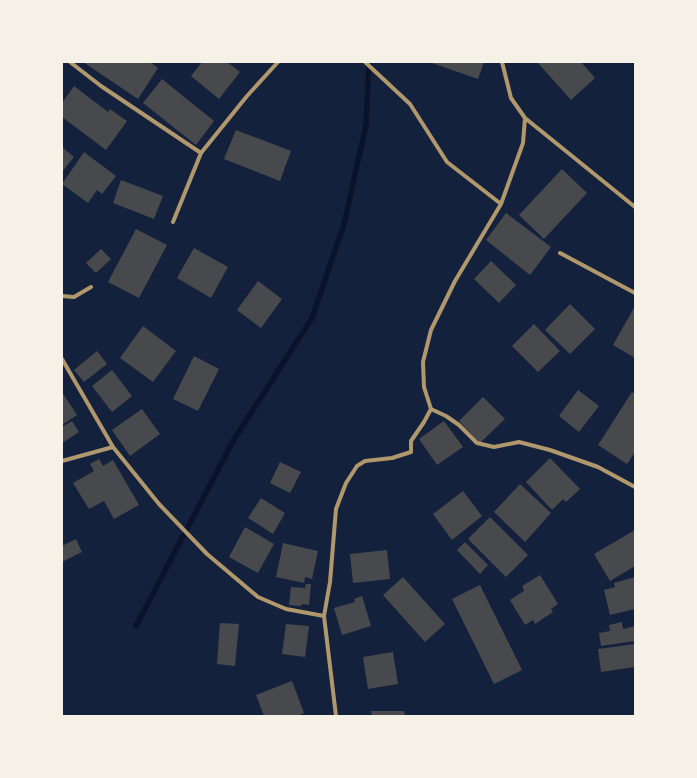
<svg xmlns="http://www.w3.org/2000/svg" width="697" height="778" font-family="'Times New Roman',serif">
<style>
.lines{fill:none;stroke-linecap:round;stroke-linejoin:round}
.stream{stroke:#0b132b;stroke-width:5.5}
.building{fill:#48494c}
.minor{stroke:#b1986c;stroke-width:4}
</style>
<rect width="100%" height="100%" fill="#14213d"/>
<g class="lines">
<path class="stream" d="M 136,626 L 233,441 L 312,318 L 344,224 L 366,125 L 369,62"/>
</g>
<path class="building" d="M 83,62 L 150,62 L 158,68 L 138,99 Z
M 202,62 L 227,62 L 240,72 L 219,99 L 191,76 Z
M 429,62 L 484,62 L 478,79 Z
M 537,62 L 581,62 L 595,78 L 571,100 Z
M 162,79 L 214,121 L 196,145 L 143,103 Z
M 74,86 L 108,112 L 110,109 L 127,121 L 106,150 L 62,117 L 62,103 Z
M 236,130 L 291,151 L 280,181 L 224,159 Z
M 62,147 L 74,157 L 62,172 Z
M 84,152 L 116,176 L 102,194 L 97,190 L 88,203 L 62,184 Z
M 562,169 L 587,193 L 544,239 L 519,215 Z
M 121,180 L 163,196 L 154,219 L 113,203 Z
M 506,213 L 551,247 L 530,275 L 486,240 Z
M 136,229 L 167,245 L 139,298 L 108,282 Z
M 194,248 L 228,267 L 211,298 L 177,278 Z
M 101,249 L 111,259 L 96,273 L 86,263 Z
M 491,261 L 516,285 L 499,303 L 474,279 Z
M 258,281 L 282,299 L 261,328 L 237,310 Z
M 570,304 L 595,329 L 570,354 L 545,330 Z
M 635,306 L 635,358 L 613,345 Z
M 534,324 L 560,351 L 538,372 L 512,346 Z
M 143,326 L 176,351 L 153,382 L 120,358 Z
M 97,351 L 107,364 L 84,382 L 74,370 Z
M 194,356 L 219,369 L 198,411 L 173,399 Z
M 112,370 L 132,396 L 112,412 L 92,386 Z
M 578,390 L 599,406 L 579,432 L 559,416 Z
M 62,392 L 77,415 L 62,425 Z
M 632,392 L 635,394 L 635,452 L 627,464 L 598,445 Z
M 483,397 L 505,419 L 480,443 L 459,421 Z
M 142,409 L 160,434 L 130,456 L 112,430 Z
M 72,421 L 79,432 L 62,443 L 62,427 Z
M 444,421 L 463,447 L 437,465 L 419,439 Z
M 550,458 L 580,489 L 566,502 L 563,499 L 552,510 L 526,482 Z
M 99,459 L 103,466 L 113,460 L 139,505 L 114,519 L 104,501 L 89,509 L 73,483 L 94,471 L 90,464 Z
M 280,462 L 301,472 L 290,493 L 270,483 Z
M 520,484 L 551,513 L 525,542 L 494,512 Z
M 463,491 L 482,516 L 452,540 L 433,514 Z
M 261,498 L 285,513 L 273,534 L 248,518 Z
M 490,517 L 528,555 L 506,577 L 468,539 Z
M 245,527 L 274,544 L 258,573 L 229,557 Z
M 635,530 L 635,566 L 610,581 L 594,554 Z
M 76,539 L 82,552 L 62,562 L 62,546 Z
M 465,542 L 488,565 L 480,574 L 457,550 Z
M 283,543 L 318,551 L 312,579 L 305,577 L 304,583 L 276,577 Z
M 387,550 L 390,579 L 353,583 L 350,554 Z
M 540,575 L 558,604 L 551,609 L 553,612 L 535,624 L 533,620 L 525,625 L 510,600 L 524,591 L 522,586 Z
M 403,577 L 445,624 L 425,642 L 383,595 Z
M 635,577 L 635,609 L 610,615 L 604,590 L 615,587 L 614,583 Z
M 306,584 L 311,584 L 309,605 L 302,604 L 301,606 L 289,605 L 291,587 L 305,588 Z
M 480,585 L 522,670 L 494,684 L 452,599 Z
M 362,596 L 371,626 L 342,635 L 334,608 L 355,602 L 354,599 Z
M 622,622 L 623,629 L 635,626 L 635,641 L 601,646 L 599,633 L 610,631 L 609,625 Z
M 220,623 L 239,624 L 235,666 L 217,664 Z
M 286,624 L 309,626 L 305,657 L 282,654 Z
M 635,644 L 635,667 L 601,672 L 598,649 Z
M 393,652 L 398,684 L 368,689 L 363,657 Z
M 292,681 L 304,713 L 298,716 L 264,716 L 256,695 Z
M 371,711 L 404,711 L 405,716 L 372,716 Z"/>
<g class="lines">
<path class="minor" d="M 70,62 L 101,86 L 201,153
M 365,62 L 410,104 L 447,162 L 501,204
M 502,62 L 511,98 L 525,118 L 635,207
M 525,118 L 523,143 L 501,204 L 455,281 L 431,330 L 423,362 L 424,387 L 431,409 L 446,416 L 459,425 L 477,443 L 494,447 L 519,442 L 550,450 L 598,467 L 635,487
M 173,222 L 201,153 L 247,96 L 278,62
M 560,253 L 635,293
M 62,296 L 74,297 L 91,287
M 62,359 L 113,447 L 159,504 L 207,554 L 258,597 L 286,609 L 324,616
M 62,461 L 113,447
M 336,716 L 324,616 L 330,582 L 336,509 L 346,483 L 357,466 L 365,461 L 392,458 L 411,452 L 411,441 L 424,422 L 431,409"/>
</g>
<rect width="697" height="778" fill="none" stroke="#f6f1e7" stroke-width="126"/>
</svg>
